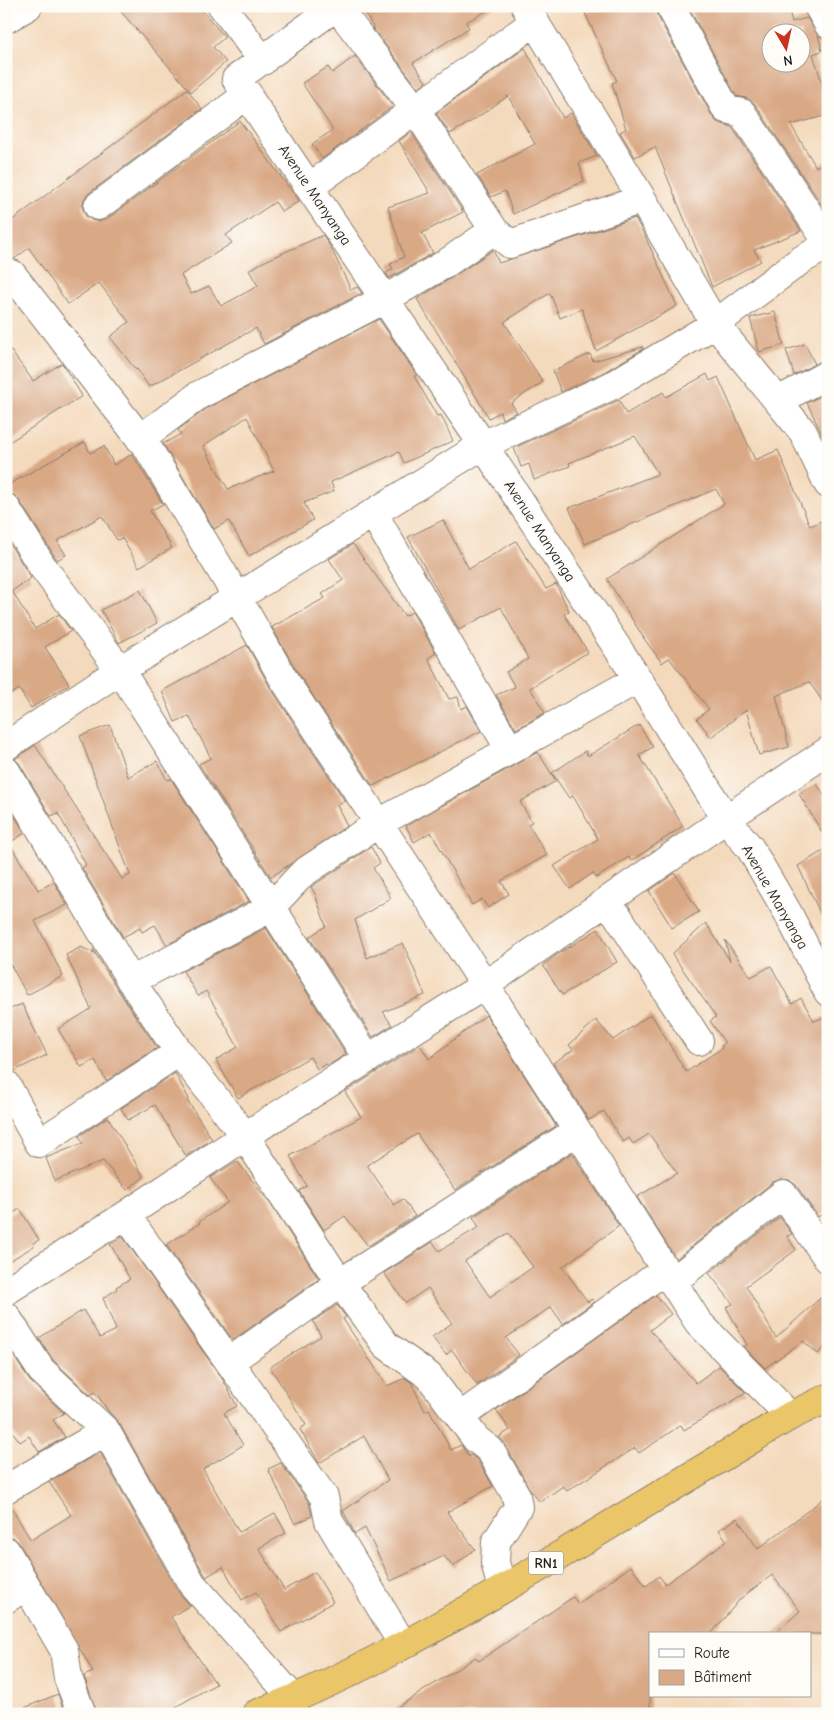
<svg xmlns="http://www.w3.org/2000/svg" width="834" height="1720" font-family="'Comic Neue',sans-serif">
<style>
.building{fill:#d9a885;fill-rule:evenodd}
.lines{fill:none;stroke-linecap:round;stroke-linejoin:round}
.minor-casing{stroke:#887b6c;stroke-width:30}
.highway-casing{stroke:#887b6c;stroke-width:30}
.minor{stroke:#fff;stroke-width:28}
.highway{stroke:#ebc669;stroke-width:28}
.labels{text-anchor:middle;dominant-baseline:central;stroke-width:5;stroke-linejoin:round;paint-order:stroke}
.shield{fill:#fdfcf7;stroke:#605f5e;stroke-width:1}
.shield-label{font-size:14px;font-weight:bold;fill:#1c1c1c}
.street-label{font-size:15px;fill:#1c1c1c;stroke:#fdfcf7}
</style>
<rect width="100%" height="100%" fill="#fdfcf7"/>
<filter id="ink" filterUnits="userSpaceOnUse"><feTurbulence type="fractalNoise" baseFrequency=".02" numOctaves="2"/><feDisplacementMap in="SourceGraphic" scale="10" xChannelSelector="R" yChannelSelector="G"/><feConvolveMatrix kernelMatrix="1 2 1 2 8 2 1 2 1" color-interpolation-filters="sRGB"/></filter>
<filter id="wash" filterUnits="userSpaceOnUse"><feTurbulence type="fractalNoise" baseFrequency=".0096" numOctaves="4" result="noise"/><feDisplacementMap in="SourceGraphic" scale="20" xChannelSelector="R" yChannelSelector="G"/><feGaussianBlur stdDeviation="1.12" result="paint"/><feColorMatrix in="noise" values="0 0 0 0 0 0 0 0 0 0 0 0 0 0 0 0 0 1.4 0 .05"/><feComposite in="paint" operator="in"/></filter>
<g filter="url(#wash)">
<rect width="100%" height="100%" fill="#f4dabd"/>
<g id="blocks">
<path class="building" d="M 116,6 L 198,6 L 225,37 L 213,47 L 226,62 L 191,92 Z
M 361,6 L 496,6 L 466,22 L 469,28 L 413,63 L 426,82 L 418,88 L 375,31 Z
M 599,6 L 654,6 L 656,13 L 712,116 L 717,122 L 732,127 L 801,231 L 754,250 L 761,261 L 712,287 L 655,147 L 635,157 L 620,132 L 626,129 L 612,83 L 617,81 L 585,13 Z
M 688,6 L 788,6 L 792,22 L 807,18 L 818,35 L 822,51 L 813,54 L 823,86 L 822,87 L 828,115 L 791,125 L 816,167 L 828,160 L 828,214 L 755,104 L 746,98 L 736,96 ZM 772,32 L 802,32 L 802,62 L 772,62 Z
M 525,48 L 563,118 L 571,113 L 597,156 L 579,163 L 584,181 L 513,214 L 505,191 L 491,197 L 477,175 L 535,144 L 508,96 L 472,121 L 450,134 L 436,113 Z
M 355,56 L 393,106 L 322,159 L 312,144 L 333,130 L 302,83 L 328,67 L 332,73 Z
M 187,89 L 202,109 L 89,193 L 84,199 L 82,207 L 86,216 L 92,220 L 99,222 L 107,219 L 240,121 L 299,201 L 282,212 L 275,202 L 226,235 L 232,243 L 181,275 L 191,294 L 209,286 L 221,306 L 258,286 L 249,270 L 263,262 L 323,235 L 331,248 L 351,290 L 357,287 L 362,293 L 264,344 L 256,328 L 149,387 L 137,369 L 136,370 L 110,337 L 129,322 L 99,283 L 68,304 L 29,248 L 14,259 L 6,260 L 6,225 Z
M 411,132 L 463,212 L 422,233 L 433,253 L 389,278 L 386,273 L 393,269 L 390,264 L 404,257 L 388,207 L 430,193 L 399,141 Z
M 635,218 L 645,236 L 677,306 L 596,351 L 582,309 L 560,318 L 550,293 L 504,322 L 543,382 L 511,403 L 517,412 L 502,419 L 500,412 L 489,418 L 417,299 L 453,277 L 493,250 L 499,263 Z
M 775,312 L 784,345 L 759,352 L 750,318 Z
M 379,319 L 417,375 L 414,376 L 437,416 L 441,415 L 453,441 L 404,463 L 399,452 L 331,482 L 334,491 L 304,503 L 313,520 L 249,556 L 229,521 L 214,529 L 163,444 L 181,434 L 178,430 L 207,408 ZM 247,417 L 274,471 L 228,489 L 203,446 Z
M 6,344 L 33,381 L 62,363 L 82,396 L 6,444 Z
M 805,344 L 815,364 L 794,375 L 786,350 Z
M 643,347 L 643,349 L 604,372 L 561,392 L 553,371 L 590,354 L 593,361 Z
M 707,374 L 710,381 L 718,377 L 755,460 L 778,450 L 810,526 L 828,518 L 828,709 L 809,682 L 776,696 L 789,747 L 759,755 L 746,710 L 711,737 L 697,719 L 709,709 L 669,658 L 662,663 L 645,640 L 607,579 L 724,504 L 716,489 L 585,544 L 569,508 L 658,474 L 635,436 L 569,463 L 570,466 L 534,480 L 529,464 L 521,467 L 514,448 L 619,400 L 626,414 L 663,392 L 666,397 Z
M 828,392 L 828,446 L 807,403 Z
M 85,442 L 90,453 L 104,446 L 114,465 L 132,454 L 163,504 L 150,511 L 172,548 L 139,567 L 122,538 L 117,540 L 102,516 L 57,541 L 66,555 L 57,560 L 19,500 L 14,495 L 6,492 L 6,486 Z
M 443,520 L 469,569 L 516,541 L 546,589 L 556,584 L 569,611 L 564,614 L 588,652 L 530,688 L 545,713 L 516,729 L 496,695 L 515,687 L 506,672 L 528,659 L 501,607 L 459,630 L 408,537 Z
M 6,538 L 31,578 L 12,591 L 35,629 L 59,614 L 71,631 L 45,647 L 69,684 L 31,708 L 19,689 L 6,697 Z
M 353,544 L 405,616 L 412,612 L 436,653 L 428,658 L 449,699 L 458,697 L 461,709 L 467,706 L 481,731 L 373,786 L 296,670 L 272,627 L 325,598 L 322,594 L 343,580 L 329,559 Z
M 140,590 L 157,623 L 119,643 L 101,610 Z
M 247,645 L 270,687 L 345,801 L 337,805 L 347,826 L 271,877 L 199,764 L 211,758 L 189,716 L 175,722 L 162,691 Z
M 110,725 L 128,777 L 157,761 L 167,780 L 171,779 L 249,901 L 167,945 L 155,925 L 142,932 L 140,928 L 123,937 L 82,868 L 86,865 L 58,813 L 51,816 L 19,763 L 15,759 L 35,745 L 122,879 L 130,875 L 80,736 Z
M 639,725 L 653,747 L 639,755 L 683,826 L 631,861 L 629,857 L 596,878 L 593,873 L 570,889 L 554,866 L 598,839 L 573,796 L 569,798 L 552,773 L 585,751 L 588,756 Z
M 538,752 L 556,781 L 520,802 L 532,822 L 528,824 L 547,855 L 501,881 L 509,894 L 488,908 L 482,899 L 472,905 L 431,832 L 414,842 L 406,826 Z
M 817,784 L 828,801 L 828,842 L 799,794 Z
M 6,802 L 25,833 L 9,843 L 38,890 L 54,882 L 67,905 L 35,921 L 63,976 L 27,995 L 6,956 Z
M 371,847 L 380,863 L 373,868 L 391,898 L 355,920 L 367,958 L 403,943 L 425,995 L 383,1012 L 392,1025 L 373,1037 L 309,937 L 326,926 L 315,894 L 311,887 Z
M 828,848 L 828,930 L 798,866 Z
M 675,873 L 699,912 L 672,928 L 649,891 Z
M 706,923 L 730,961 L 725,940 L 751,977 L 771,966 L 792,1004 L 801,998 L 814,1021 L 828,1016 L 828,1211 L 818,1217 L 796,1185 L 789,1180 L 781,1179 L 773,1182 L 676,1259 L 637,1197 L 677,1173 L 649,1134 L 633,1144 L 629,1138 L 623,1142 L 604,1111 L 589,1120 L 553,1063 L 573,1050 L 569,1045 L 596,1020 L 613,1040 L 651,1014 L 686,1072 L 722,1048 L 721,1046 L 725,1043 L 710,1021 L 716,1017 L 672,954 Z
M 266,928 L 346,1054 L 328,1066 L 326,1064 L 317,1069 L 310,1057 L 238,1098 L 216,1060 L 238,1047 L 206,991 L 198,996 L 183,971 Z
M 598,929 L 617,962 L 562,995 L 543,965 L 558,954 Z
M 81,947 L 94,953 L 93,949 L 95,953 L 118,990 L 157,1048 L 106,1081 L 95,1060 L 81,1067 L 58,1029 L 91,1009 L 66,955 Z
M 22,1004 L 47,1055 L 14,1071 L 6,1068 L 6,1011 Z
M 486,1015 L 556,1126 L 455,1190 L 417,1134 L 367,1165 L 394,1205 L 403,1199 L 415,1216 L 368,1246 L 345,1216 L 324,1230 L 299,1191 L 307,1186 L 290,1156 L 361,1117 L 345,1092 L 420,1045 L 429,1059 Z
M 175,1073 L 189,1099 L 187,1100 L 212,1139 L 186,1156 L 155,1105 L 128,1120 L 121,1108 Z
M 108,1117 L 144,1177 L 127,1190 L 103,1161 L 55,1181 L 46,1158 L 83,1143 L 79,1136 Z
M 572,1153 L 619,1226 L 562,1267 L 588,1302 L 592,1299 L 594,1302 L 563,1324 L 551,1307 L 506,1338 L 519,1355 L 477,1385 L 452,1350 L 446,1355 L 432,1337 L 452,1323 L 428,1288 L 406,1303 L 384,1273 L 433,1242 L 439,1251 L 479,1227 L 473,1217 ZM 508,1233 L 533,1267 L 490,1297 L 465,1261 Z
M 237,1161 L 270,1203 L 319,1279 L 233,1340 L 166,1245 L 200,1223 L 199,1222 L 228,1202 L 210,1178 Z
M 20,1209 L 39,1240 L 33,1243 L 34,1246 L 6,1263 L 6,1217 Z
M 780,1217 L 792,1234 L 787,1236 L 796,1250 L 746,1286 L 776,1338 L 828,1291 L 828,1343 L 818,1354 L 803,1341 L 765,1368 L 744,1347 L 747,1345 L 726,1307 L 733,1304 L 709,1273 Z
M 123,1237 L 223,1380 L 237,1406 L 224,1413 L 243,1445 L 203,1469 L 239,1532 L 275,1513 L 286,1533 L 259,1548 L 284,1590 L 315,1572 L 333,1602 L 281,1632 L 256,1592 L 242,1600 L 223,1567 L 206,1577 L 205,1575 L 119,1423 L 109,1412 L 95,1392 L 90,1395 L 53,1360 L 39,1338 L 83,1310 L 100,1338 L 116,1330 L 103,1298 L 117,1289 L 116,1287 L 130,1279 L 110,1244 Z
M 656,1295 L 671,1314 L 650,1330 L 696,1383 L 719,1366 L 746,1393 L 684,1430 L 681,1425 L 639,1453 L 635,1448 L 567,1491 L 563,1486 L 540,1502 L 530,1490 L 504,1442 L 499,1437 L 510,1430 L 496,1410 Z
M 337,1305 L 346,1317 L 343,1319 L 387,1386 L 405,1378 L 411,1382 L 425,1411 L 429,1409 L 451,1450 L 461,1445 L 469,1457 L 471,1455 L 478,1460 L 493,1486 L 447,1512 L 475,1549 L 453,1567 L 444,1556 L 391,1581 L 365,1528 L 355,1534 L 343,1511 L 388,1480 L 364,1436 L 319,1463 L 300,1429 L 306,1425 L 270,1367 L 321,1336 L 313,1321 Z
M 13,1355 L 30,1381 L 64,1413 L 53,1420 L 65,1437 L 39,1452 L 29,1436 L 20,1442 L 6,1423 L 6,1360 Z
M 100,1452 L 178,1592 L 190,1605 L 171,1617 L 216,1684 L 163,1714 L 97,1714 L 84,1676 L 93,1672 L 19,1543 L 14,1538 L 6,1535 L 6,1505 L 9,1504 L 31,1540 L 71,1515 L 49,1482 Z
M 281,1463 L 309,1503 L 312,1516 L 295,1524 L 268,1469 Z
M 828,1495 L 828,1634 L 774,1634 L 800,1611 L 772,1575 L 741,1598 L 711,1634 L 650,1634 L 650,1714 L 387,1714 L 476,1657 L 479,1661 L 573,1597 L 578,1604 L 631,1566 L 646,1586 L 659,1576 L 665,1584 L 727,1541 L 719,1530 L 737,1518 L 758,1549 Z
M 58,1694 L 65,1714 L 12,1714 L 12,1713 Z"/>
</g>
</g>
<g filter="url(#ink)">
<use href="#blocks" fill-opacity="0" stroke="#887b6c" stroke-width="1"/>
<g class="lines">
<defs>
<path id="minor" d="M 222,6 L 263,61
M 337,6 L 236,79 L 483,445 L 638,679 L 726,819 L 750,848 L 788,913 L 828,992
M 525,6 L 642,199 L 715,324 L 803,432 L 828,484
M 670,6 L 726,109 L 742,113 L 828,243
M 818,6 L 828,24
M 6,19 L 28,6
M 310,187 L 534,22
M 98,206 L 248,94
M 494,230 L 510,244 L 642,199
M 6,278 L 12,274 L 149,450 L 237,597 L 283,678 L 485,985 L 698,1322 L 790,1416
M 778,401 L 828,374
M 140,439 L 199,395 L 385,299 L 445,264 L 494,230 L 415,109 L 337,7
M 6,508 L 42,566 L 120,670 L 368,1059
M 373,513 L 510,750
M 6,746 L 120,670 L 483,445 L 611,386 L 715,324 L 801,260 L 828,245
M 6,771 L 131,981 L 179,1052 L 245,1136 L 340,1283 L 386,1345 L 429,1376 L 476,1439 L 490,1450 L 516,1495 L 518,1507 L 496,1542 L 495,1562 L 502,1589
M 608,901 L 699,1041
M 131,981 L 270,908 L 303,873 L 379,823 L 638,679
M 6,1084 L 39,1143 L 179,1052
M 126,1215 L 324,1497 L 329,1521 L 403,1645
M 672,1282 L 783,1194 L 828,1259
M 6,1291 L 126,1215 L 245,1136 L 485,985 L 726,819 L 828,751
M 6,1316 L 41,1370 L 106,1431 L 192,1584 L 294,1699
M 229,1362 L 340,1283 L 577,1131
M 460,1417 L 665,1270
M 6,1489 L 106,1431
M 6,1551 L 64,1650 L 68,1678 L 82,1714
M 6,1599 L 26,1586"/>
<path id="highway" d="M 256,1714 C 361,1673 460,1615 557,1557 C 634,1510 712,1463 790,1416 L 828,1398"/>
</defs>
<use href="#minor" class="minor-casing"/>
<use href="#highway" class="highway-casing"/>
<use href="#minor" class="minor"/>
<use href="#highway" class="highway"/>
</g>
</g>
<g class="labels">
<rect class="shield" x="528.5" y="1551.5" width="35" height="23" rx="4"/>
<g class="shield-label">
<text x="546" y="1563">RN1</text>
</g>
<g class="street-label">
<text transform="translate(315 195) rotate(56)">Avenue Manyanga</text>
<text transform="translate(540 531) rotate(57)">Avenue Manyanga</text>
<text transform="translate(775 897) rotate(60)">Avenue Manyanga</text>
</g>
</g>
<rect width="834" height="1720" fill="none" stroke="#fdfcf7" stroke-width="25"/>
<rect x="649" y="1632" width="162" height="65" fill="#fdfcf7" stroke="#a3a29f"/>
<rect x="659" y="1649" width="25" height="8" fill="#ffffff" stroke="#a3a29f"/>
<text x="694" y="1658" font-size="15" fill="#1c1c1c">Route</text>
<rect x="659" y="1670" width="25" height="15" fill="#d9a885" stroke="#a3a29f"/>
<text x="694" y="1682" font-size="15" fill="#1c1c1c">Bâtiment</text>
<g transform="translate(786 48) rotate(171)"><circle r="24" fill="#fdfcf7" stroke="#a3a29f"/>
<path d="M0-4L9 19L0 12L-9 19Z" fill="#c8321e"/>
<text y="-8" font-size="14" font-weight="bold" text-anchor="middle" fill="#1c1c1c">N</text>
</g>
</svg>
